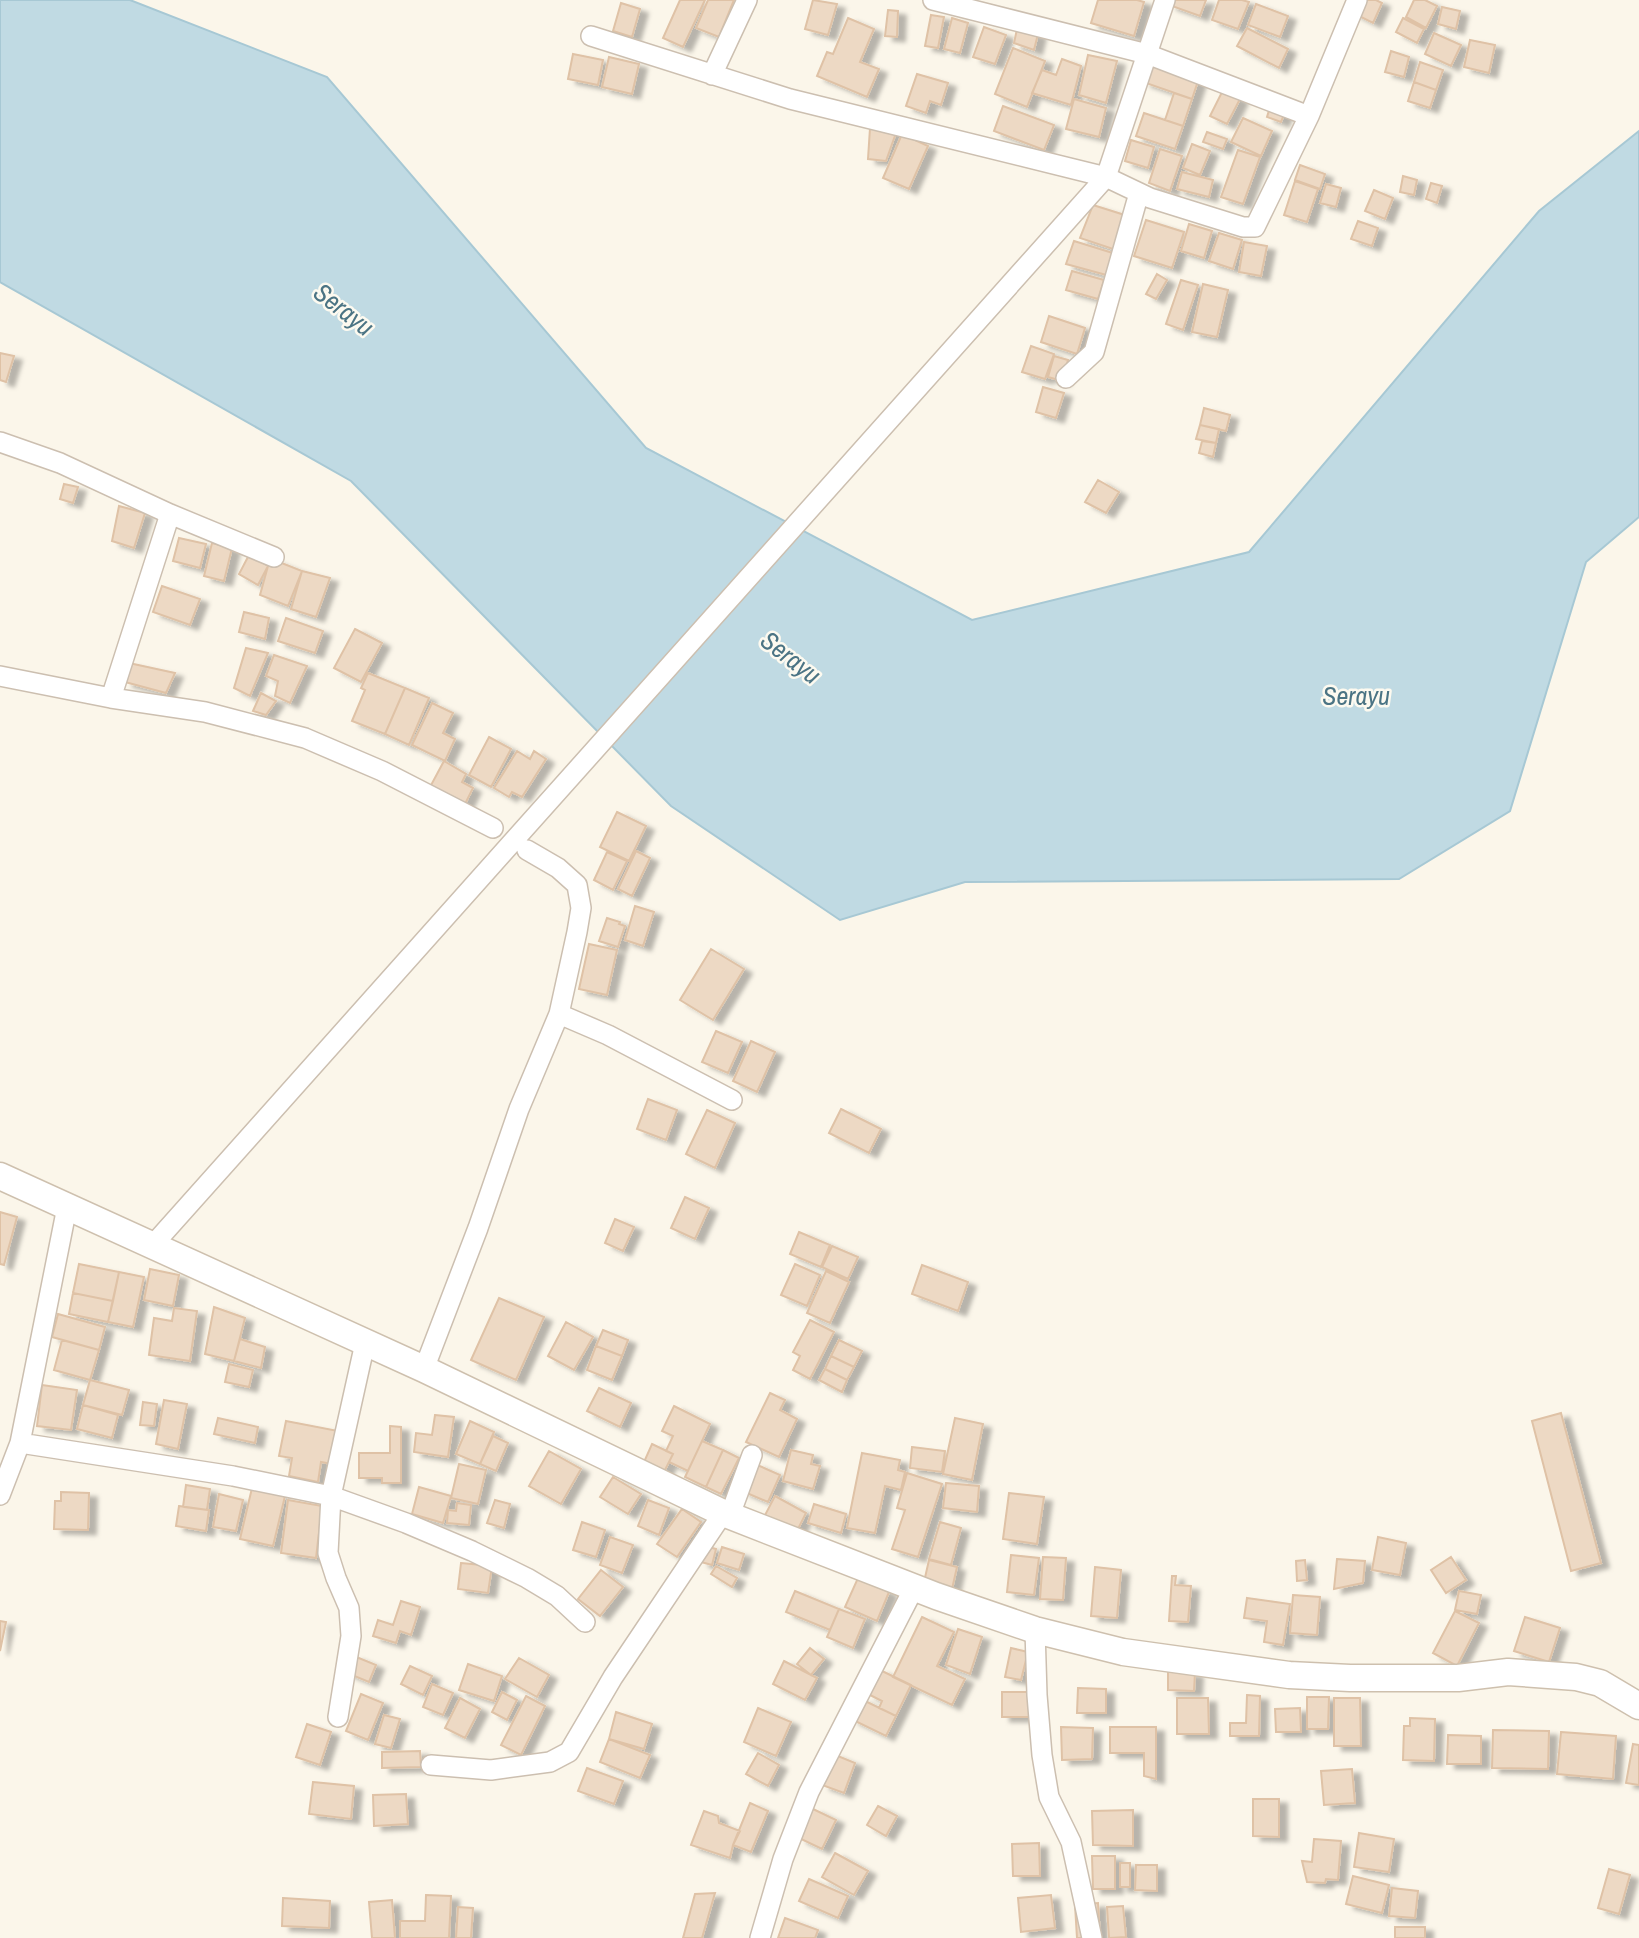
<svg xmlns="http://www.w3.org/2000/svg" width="1639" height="1938" font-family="'Archivo Narrow',sans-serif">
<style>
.water{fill:#c0dae3;stroke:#a7c8d4;stroke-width:2}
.building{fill:#edd9c4;stroke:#dfc2a6;stroke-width:2;filter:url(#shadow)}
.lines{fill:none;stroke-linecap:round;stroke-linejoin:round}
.street-casing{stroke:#ccbfb0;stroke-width:22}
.secondary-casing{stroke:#cec0ae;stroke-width:29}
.street{stroke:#fff;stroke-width:19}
.secondary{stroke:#fff;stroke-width:26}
.labels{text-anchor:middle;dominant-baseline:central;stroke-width:5;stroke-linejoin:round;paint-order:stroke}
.water-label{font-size:26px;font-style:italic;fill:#4b7484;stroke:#fdfaf0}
</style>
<defs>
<filter id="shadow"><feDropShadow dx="8" dy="4.5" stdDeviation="2" flood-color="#0004"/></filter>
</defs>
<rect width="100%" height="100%" fill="#fbf6ea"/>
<path class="water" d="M 0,0 L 130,0 L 327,77 L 646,448 L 972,620 L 1249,552 L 1539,211 L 1639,131 L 1639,517 L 1586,562 L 1510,811 L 1399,879 L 965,882 L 840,920 L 671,806 L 351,481 L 0,282 Z"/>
<path class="building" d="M 680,0 L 705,0 L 683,47 L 663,38 Z
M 708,0 L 734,0 L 719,37 L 696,28 Z
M 813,0 L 837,4 L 828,35 L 805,29 Z
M 1098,0 L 1137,0 L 1144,2 L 1134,36 L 1091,23 Z
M 1171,0 L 1206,0 L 1200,16 L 1169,5 Z
M 1219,0 L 1242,0 L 1249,2 L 1238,29 L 1212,20 Z
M 1359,0 L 1376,0 L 1382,3 L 1373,23 L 1353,13 Z
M 1414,0 L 1425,0 L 1437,6 L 1426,28 L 1406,17 Z
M 621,3 L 640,9 L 632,37 L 613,31 Z
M 1256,4 L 1288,16 L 1280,37 L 1248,25 Z
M 1442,7 L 1460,11 L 1456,29 L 1438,24 Z
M 888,10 L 898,11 L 897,37 L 885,36 Z
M 931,15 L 944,17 L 938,48 L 925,46 Z
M 848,18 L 874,29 L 860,62 L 879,69 L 867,97 L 817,76 L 827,52 L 833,54 Z
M 952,18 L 968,23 L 960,53 L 944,49 Z
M 1403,18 L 1424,29 L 1417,43 L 1396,32 Z
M 984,27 L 1006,35 L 995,64 L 973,57 Z
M 1247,28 L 1288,49 L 1279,68 L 1237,46 Z
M 1017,29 L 1038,34 L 1034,50 L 1014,43 Z
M 1434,33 L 1461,45 L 1451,66 L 1425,54 Z
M 1470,40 L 1495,45 L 1489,73 L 1464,67 Z
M 1013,48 L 1045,61 L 1027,107 L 995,94 Z
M 1391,51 L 1409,57 L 1404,77 L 1385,72 Z
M 573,54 L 603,60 L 598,85 L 568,79 Z
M 1088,55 L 1117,61 L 1106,103 L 1079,95 Z
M 609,57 L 639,64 L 632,94 L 602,87 Z
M 1062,59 L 1081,66 L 1071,105 L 1032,93 L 1042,70 L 1056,75 Z
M 1150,62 L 1199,78 L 1192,99 L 1143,82 Z
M 1420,62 L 1443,70 L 1436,90 L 1414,82 Z
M 917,74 L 948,83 L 941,105 L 930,101 L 926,113 L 906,106 Z
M 1414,82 L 1436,90 L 1430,108 L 1408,101 Z
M 1223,90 L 1240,99 L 1227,124 L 1210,116 Z
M 1174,93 L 1192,99 L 1183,126 L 1165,120 Z
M 1074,99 L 1106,108 L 1099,137 L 1066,129 Z
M 1271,104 L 1286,109 L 1281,122 L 1267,117 Z
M 1003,106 L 1054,125 L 1044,150 L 994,131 Z
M 1144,113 L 1183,126 L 1175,149 L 1136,136 Z
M 1243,118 L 1272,131 L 1261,156 L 1231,142 Z
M 870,128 L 897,130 L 886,161 L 868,159 Z
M 1207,132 L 1227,139 L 1223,149 L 1203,142 Z
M 902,134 L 928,146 L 909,189 L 883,178 Z
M 1131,140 L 1154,147 L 1148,168 L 1125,161 Z
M 1192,144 L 1210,151 L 1200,175 L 1183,168 Z
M 1160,149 L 1182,156 L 1170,191 L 1149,183 Z
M 1238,150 L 1260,157 L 1243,204 L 1221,197 Z
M 1300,165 L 1325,174 L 1320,189 L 1295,180 Z
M 1182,172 L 1213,180 L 1209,197 L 1177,189 Z
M 1403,176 L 1417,180 L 1414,195 L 1400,192 Z
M 1295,181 L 1318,189 L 1307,222 L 1284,215 Z
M 1431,183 L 1442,186 L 1437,203 L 1426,199 Z
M 1326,184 L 1341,188 L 1336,207 L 1320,203 Z
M 1374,190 L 1393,198 L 1385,219 L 1365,211 Z
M 1093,205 L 1131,217 L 1119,251 L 1080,238 Z
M 1146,220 L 1184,232 L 1172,268 L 1134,256 Z
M 1358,221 L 1378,228 L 1372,246 L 1351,239 Z
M 1189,224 L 1212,231 L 1204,258 L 1181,251 Z
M 1219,233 L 1242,240 L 1233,269 L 1209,261 Z
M 1074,241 L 1116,254 L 1110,276 L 1066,264 Z
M 1244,242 L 1267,246 L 1261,276 L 1239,272 Z
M 1072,271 L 1104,280 L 1098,299 L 1066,290 Z
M 1157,274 L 1167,280 L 1156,299 L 1146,294 Z
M 1181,280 L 1198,285 L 1183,330 L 1166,324 Z
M 1203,284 L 1228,290 L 1217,337 L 1192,332 Z
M 1049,316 L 1085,328 L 1077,354 L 1041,342 Z
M 1031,346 L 1054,354 L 1045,379 L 1022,372 Z
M 0,353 L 14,356 L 6,382 L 0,380 Z
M 1054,356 L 1068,360 L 1062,381 L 1048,377 Z
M 1043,387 L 1064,393 L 1056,418 L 1036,412 Z
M 1204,408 L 1230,415 L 1226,431 L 1200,425 Z
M 1200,425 L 1219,429 L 1216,443 L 1196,439 Z
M 1202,441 L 1216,443 L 1213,457 L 1199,453 Z
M 1098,480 L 1119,492 L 1106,513 L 1085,502 Z
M 64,484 L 78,487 L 73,503 L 60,499 Z
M 119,506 L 145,513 L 134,548 L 112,541 Z
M 179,538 L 206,544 L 200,568 L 173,561 Z
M 212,543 L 232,548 L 224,581 L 204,576 Z
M 249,555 L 268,566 L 258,585 L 239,574 Z
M 274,560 L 302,571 L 288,606 L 260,595 L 268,566 Z
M 302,571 L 330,578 L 316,617 L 291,609 Z
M 162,586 L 200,599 L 190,625 L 153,612 Z
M 244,612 L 269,618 L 265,639 L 239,632 Z
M 286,618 L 323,631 L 315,653 L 278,641 Z
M 355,629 L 382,643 L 361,682 L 334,668 Z
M 246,648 L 268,653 L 250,696 L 234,688 Z
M 274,655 L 307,666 L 290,703 L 275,696 L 278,681 L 266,676 Z
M 129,663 L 175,673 L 166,693 L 125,682 Z
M 368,673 L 405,688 L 385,734 L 352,721 L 365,690 L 361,688 Z
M 405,688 L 429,698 L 409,745 L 385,734 Z
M 261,693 L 276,701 L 266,715 L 253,711 Z
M 432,703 L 453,713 L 443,733 L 455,739 L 445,761 L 412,745 Z
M 489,737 L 511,749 L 491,787 L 469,775 Z
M 517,751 L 530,759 L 534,751 L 546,759 L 522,797 L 512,792 L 509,797 L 494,788 Z
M 444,761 L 466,774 L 462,782 L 473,788 L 464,806 L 430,787 Z
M 617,812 L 646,826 L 629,861 L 600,847 Z
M 636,851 L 650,858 L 632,896 L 618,889 Z
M 607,852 L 627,861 L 613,890 L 594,880 Z
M 635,906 L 654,912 L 643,946 L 625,940 Z
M 607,918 L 620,922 L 619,924 L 625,926 L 618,947 L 599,941 Z
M 589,944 L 617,950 L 607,995 L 579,989 Z
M 711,949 L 744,969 L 713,1020 L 680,1000 Z
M 716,1031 L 742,1042 L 728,1073 L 702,1062 Z
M 751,1041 L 775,1052 L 757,1092 L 733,1081 Z
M 648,1099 L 677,1110 L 666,1140 L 637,1129 Z
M 841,1109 L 881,1129 L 869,1153 L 829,1133 Z
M 707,1110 L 735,1123 L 715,1168 L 686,1154 Z
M 685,1197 L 709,1208 L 695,1239 L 671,1228 Z
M 0,1212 L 17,1217 L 4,1265 L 0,1264 Z
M 615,1219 L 634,1227 L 623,1251 L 605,1243 Z
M 799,1232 L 830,1245 L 821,1267 L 790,1254 Z
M 832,1246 L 858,1257 L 848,1279 L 822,1267 Z
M 79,1264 L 119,1272 L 113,1301 L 73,1293 Z
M 795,1264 L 820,1275 L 807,1306 L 781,1295 Z
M 922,1265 L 968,1282 L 958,1311 L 912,1294 Z
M 150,1269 L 179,1275 L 173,1306 L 144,1300 Z
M 826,1271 L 849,1282 L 830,1323 L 807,1313 Z
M 119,1272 L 144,1277 L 133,1327 L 108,1322 Z
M 73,1293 L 113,1301 L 108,1322 L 69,1314 Z
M 499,1298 L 544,1317 L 516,1380 L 471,1360 Z
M 214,1307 L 245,1318 L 234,1361 L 205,1354 Z
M 174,1308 L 197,1311 L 190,1361 L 149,1355 L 154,1318 L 172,1321 Z
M 58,1314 L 105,1327 L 99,1350 L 52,1337 Z
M 810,1320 L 834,1332 L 810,1379 L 793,1370 L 800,1356 L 793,1352 Z
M 566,1322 L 593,1337 L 574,1370 L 548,1356 Z
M 603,1330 L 628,1340 L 622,1356 L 596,1346 Z
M 240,1339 L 265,1347 L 261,1368 L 234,1361 Z
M 62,1340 L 99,1350 L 90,1380 L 54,1370 Z
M 839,1340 L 862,1351 L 854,1367 L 831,1356 Z
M 596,1346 L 622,1356 L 612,1380 L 587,1370 Z
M 831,1356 L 854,1367 L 847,1380 L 825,1369 Z
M 229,1364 L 253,1370 L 249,1387 L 225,1382 Z
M 825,1369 L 847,1380 L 842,1392 L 819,1380 Z
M 90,1380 L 129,1390 L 122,1415 L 83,1405 Z
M 42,1385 L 77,1390 L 71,1430 L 37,1426 Z
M 599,1388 L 631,1403 L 620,1427 L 587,1411 Z
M 770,1393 L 785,1400 L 780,1410 L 797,1419 L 779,1457 L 746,1442 Z
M 164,1400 L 187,1404 L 178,1449 L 156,1444 Z
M 143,1402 L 157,1404 L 154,1426 L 140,1425 Z
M 83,1405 L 118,1415 L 112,1438 L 77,1429 Z
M 674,1406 L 710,1424 L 688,1471 L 669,1462 L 673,1454 L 666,1451 L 673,1436 L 662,1431 Z
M 1561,1413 L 1601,1563 L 1571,1571 L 1532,1421 Z
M 435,1415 L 454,1417 L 448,1457 L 414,1452 L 416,1433 L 432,1435 Z
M 218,1418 L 258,1427 L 255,1443 L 214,1434 Z
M 955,1418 L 983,1424 L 972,1480 L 943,1474 Z
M 286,1421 L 338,1431 L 332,1464 L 321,1462 L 318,1482 L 289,1476 L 292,1458 L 279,1456 Z
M 470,1421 L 494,1432 L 480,1464 L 456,1454 Z
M 390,1426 L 401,1427 L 401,1483 L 382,1483 L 382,1478 L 359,1478 L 359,1453 L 390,1453 Z
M 493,1436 L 508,1443 L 496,1471 L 480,1464 Z
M 702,1441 L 723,1450 L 706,1487 L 685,1477 Z
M 652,1444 L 673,1454 L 664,1472 L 644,1462 Z
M 912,1447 L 945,1451 L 942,1472 L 910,1468 Z
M 723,1450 L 739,1458 L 721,1494 L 706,1487 Z
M 791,1450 L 813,1455 L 811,1464 L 820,1466 L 813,1489 L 783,1481 Z
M 549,1451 L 581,1469 L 561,1504 L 529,1486 Z
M 862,1453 L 900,1460 L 898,1470 L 905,1472 L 901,1490 L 885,1486 L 875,1533 L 847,1528 Z
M 459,1464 L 486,1470 L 478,1504 L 451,1498 Z
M 755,1464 L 780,1475 L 768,1502 L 742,1491 Z
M 907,1473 L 942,1484 L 918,1557 L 892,1549 L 905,1510 L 897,1508 Z
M 613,1477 L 641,1494 L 628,1514 L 600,1497 Z
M 946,1483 L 979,1486 L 977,1512 L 943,1508 Z
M 186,1485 L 210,1489 L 207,1510 L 183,1507 Z
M 419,1487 L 451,1496 L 443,1523 L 412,1514 Z
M 252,1488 L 285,1496 L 273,1546 L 240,1539 Z
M 61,1492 L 89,1493 L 88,1530 L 54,1529 L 55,1501 L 61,1501 Z
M 1009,1493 L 1044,1497 L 1037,1544 L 1003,1539 Z
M 219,1494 L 243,1500 L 236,1531 L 213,1527 Z
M 775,1496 L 806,1513 L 796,1533 L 764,1517 Z
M 288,1500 L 322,1506 L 316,1558 L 281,1553 Z
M 495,1500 L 510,1504 L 504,1528 L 487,1523 Z
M 648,1500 L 669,1508 L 659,1535 L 638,1526 Z
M 457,1503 L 471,1505 L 469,1525 L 447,1523 L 448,1510 L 456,1511 Z
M 814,1504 L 846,1514 L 841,1533 L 808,1523 Z
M 179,1506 L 209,1510 L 206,1531 L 176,1526 Z
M 682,1509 L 701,1522 L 677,1557 L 657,1544 Z
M 582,1522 L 605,1530 L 596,1557 L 573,1550 Z
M 940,1522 L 961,1528 L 951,1565 L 929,1559 Z
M 610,1537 L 633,1545 L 622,1573 L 600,1565 Z
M 1378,1537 L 1406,1543 L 1400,1575 L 1372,1570 Z
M 705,1546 L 716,1549 L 712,1565 L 701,1562 Z
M 722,1547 L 744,1554 L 739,1570 L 717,1563 Z
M 1011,1555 L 1039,1558 L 1034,1595 L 1007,1592 Z
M 1043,1557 L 1066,1558 L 1063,1600 L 1040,1599 Z
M 1451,1557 L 1466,1580 L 1446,1593 L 1431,1570 Z
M 1337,1559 L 1365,1561 L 1363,1583 L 1334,1589 Z
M 929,1560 L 957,1567 L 952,1589 L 924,1582 Z
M 1305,1560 L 1307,1580 L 1297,1581 L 1296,1561 Z
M 461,1563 L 492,1566 L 488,1593 L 458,1589 Z
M 716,1566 L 737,1578 L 732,1587 L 711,1574 Z
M 1095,1567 L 1121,1570 L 1117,1618 L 1091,1616 Z
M 601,1570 L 623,1587 L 600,1616 L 578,1599 Z
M 1172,1576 L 1176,1576 L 1175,1585 L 1191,1586 L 1188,1622 L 1169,1621 Z
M 858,1578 L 889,1592 L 877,1621 L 845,1607 Z
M 795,1591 L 839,1609 L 830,1630 L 786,1612 Z
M 1459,1591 L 1481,1595 L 1477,1614 L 1455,1610 Z
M 1293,1595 L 1320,1597 L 1317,1635 L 1290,1633 Z
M 1247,1598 L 1290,1604 L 1283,1645 L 1264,1642 L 1267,1621 L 1244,1618 Z
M 401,1601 L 420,1607 L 411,1635 L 400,1631 L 396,1643 L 373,1636 L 378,1620 L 393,1625 Z
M 839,1609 L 865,1619 L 853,1648 L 827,1637 Z
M 1455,1611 L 1479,1623 L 1457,1666 L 1433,1653 Z
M 922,1617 L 954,1632 L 937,1666 L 965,1679 L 952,1705 L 893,1677 Z
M 1525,1617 L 1560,1628 L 1549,1662 L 1514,1651 Z
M 0,1621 L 6,1622 L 0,1651 Z
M 958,1629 L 982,1637 L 970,1674 L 946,1665 Z
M 810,1648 L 824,1659 L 811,1675 L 797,1664 Z
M 1011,1648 L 1028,1652 L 1021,1680 L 1005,1677 Z
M 354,1656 L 376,1665 L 369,1682 L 347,1673 Z
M 519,1658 L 549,1675 L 537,1697 L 505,1679 Z
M 784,1661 L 817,1678 L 805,1700 L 773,1684 Z
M 468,1664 L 502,1676 L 494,1701 L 459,1690 Z
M 410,1666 L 432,1676 L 423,1695 L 401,1684 Z
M 880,1670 L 911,1685 L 896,1716 L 879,1708 L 882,1701 L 868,1694 Z
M 1168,1671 L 1195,1673 L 1194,1691 L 1168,1690 Z
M 432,1684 L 453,1693 L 443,1715 L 423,1707 Z
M 1078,1688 L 1106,1689 L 1106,1713 L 1077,1713 Z
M 502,1692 L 517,1700 L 507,1720 L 492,1712 Z
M 1002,1692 L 1031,1692 L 1030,1717 L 1002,1717 Z
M 361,1694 L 383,1703 L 368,1740 L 346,1731 Z
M 1247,1695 L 1260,1696 L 1259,1736 L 1230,1736 L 1230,1723 L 1246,1723 Z
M 526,1696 L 545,1706 L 521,1755 L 501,1745 Z
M 1307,1697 L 1329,1697 L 1328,1729 L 1307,1729 Z
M 460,1698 L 480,1709 L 465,1738 L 445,1728 Z
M 1177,1698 L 1208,1698 L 1209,1734 L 1177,1734 Z
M 1334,1698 L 1360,1698 L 1361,1746 L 1334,1746 Z
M 861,1699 L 896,1716 L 886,1736 L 851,1719 Z
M 758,1708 L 791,1722 L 776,1756 L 744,1742 Z
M 1300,1708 L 1301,1732 L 1276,1732 L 1275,1709 Z
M 616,1712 L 652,1724 L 644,1749 L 609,1739 Z
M 384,1715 L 400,1719 L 391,1748 L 375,1744 Z
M 1410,1718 L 1435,1719 L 1434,1761 L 1403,1760 L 1404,1726 L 1410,1726 Z
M 307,1724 L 331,1732 L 320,1765 L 296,1757 Z
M 1061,1727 L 1093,1728 L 1092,1759 L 1062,1760 Z
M 1110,1727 L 1156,1727 L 1156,1779 L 1144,1776 L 1144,1753 L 1110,1753 Z
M 1493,1730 L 1549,1731 L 1548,1769 L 1492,1768 Z
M 1561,1732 L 1616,1736 L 1613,1779 L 1557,1774 Z
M 1448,1735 L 1481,1736 L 1481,1764 L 1447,1764 Z
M 609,1739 L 650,1755 L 640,1778 L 600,1762 Z
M 1633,1744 L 1639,1745 L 1639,1785 L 1626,1783 Z
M 420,1751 L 421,1767 L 382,1768 L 382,1752 Z
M 758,1753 L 779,1765 L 768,1786 L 746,1774 Z
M 833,1754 L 855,1763 L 844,1793 L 822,1785 Z
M 587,1768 L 623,1781 L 614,1804 L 578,1791 Z
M 1352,1769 L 1355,1803 L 1324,1805 L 1321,1771 Z
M 313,1782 L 354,1786 L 351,1819 L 309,1814 Z
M 406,1794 L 408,1824 L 374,1826 L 373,1795 Z
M 1253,1799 L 1279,1799 L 1279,1837 L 1253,1836 Z
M 750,1803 L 768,1811 L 751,1852 L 733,1845 Z
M 878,1806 L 897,1816 L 886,1836 L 867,1825 Z
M 813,1809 L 836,1820 L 822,1849 L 799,1838 Z
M 1133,1810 L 1133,1846 L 1093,1845 L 1092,1811 Z
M 704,1811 L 718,1816 L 719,1823 L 740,1831 L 733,1845 L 730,1858 L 691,1845 Z
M 1359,1833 L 1394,1839 L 1389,1872 L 1354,1867 Z
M 1314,1839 L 1341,1841 L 1338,1880 L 1326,1879 L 1325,1883 L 1307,1882 L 1302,1861 L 1312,1862 Z
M 1039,1843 L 1040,1876 L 1013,1876 L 1012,1844 Z
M 835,1853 L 868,1871 L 854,1895 L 822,1877 Z
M 1092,1856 L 1115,1856 L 1115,1889 L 1093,1889 Z
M 1120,1863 L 1130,1863 L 1130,1887 L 1120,1887 Z
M 1136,1865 L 1157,1865 L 1157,1891 L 1135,1890 Z
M 1609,1869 L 1630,1875 L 1619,1914 L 1598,1908 Z
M 1353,1876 L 1389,1885 L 1382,1913 L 1346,1904 Z
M 809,1879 L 848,1896 L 838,1918 L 799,1901 Z
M 1392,1888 L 1418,1891 L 1415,1918 L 1389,1916 Z
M 715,1893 L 702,1938 L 683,1938 L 695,1894 Z
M 426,1895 L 451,1896 L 449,1938 L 400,1938 L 400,1921 L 425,1921 Z
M 1051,1895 L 1055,1928 L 1021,1932 L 1018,1898 Z
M 283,1898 L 330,1901 L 329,1928 L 282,1926 Z
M 392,1900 L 395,1938 L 372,1938 L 369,1902 Z
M 1098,1903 L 1100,1938 L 1077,1938 L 1075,1905 Z
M 1123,1906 L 1126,1937 L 1109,1938 L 1107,1907 Z
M 458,1907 L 473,1908 L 471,1938 L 456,1938 Z
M 785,1918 L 818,1930 L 815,1938 L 778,1938 Z
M 1395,1927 L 1425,1927 L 1425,1938 L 1395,1938 Z"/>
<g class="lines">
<defs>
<path id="street" d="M 933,0 L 1147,54 L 1309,116
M 591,36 L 790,99 L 1106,177 L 1150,198 L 1243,227 L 1255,227 L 1309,116 L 1357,0
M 712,75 L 747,0
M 1066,378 L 1094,352 L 1139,193
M 0,442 L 60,463 L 170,514 L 274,557
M 0,676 L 111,698 L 205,712 L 305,738 L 382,771 L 493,828
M 111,698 L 170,514
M 559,1014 L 608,1035 L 732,1100
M 152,1246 L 1106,177 L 1165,0
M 424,1369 L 478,1228 L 519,1109 L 559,1014 L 577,932 L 581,908 L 577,885 L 558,868 L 527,850
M 20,1443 L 233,1476 L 331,1496 L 406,1523 L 472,1551 L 527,1578 L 557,1596 L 585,1622
M 0,1495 L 20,1443 L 67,1207
M 730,1515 L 752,1455
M 1035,1630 L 1037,1695 L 1042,1755 L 1049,1797 L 1071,1842 L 1092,1938
M 338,1717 L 351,1636 L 349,1608 L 336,1578 L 328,1553 L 331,1496 L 365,1343
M 431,1765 L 491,1770 L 550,1762 L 569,1752 L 613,1677 L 723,1513
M 760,1938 L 783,1859 L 809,1792 L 914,1588"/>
<path id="secondary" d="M 0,1176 L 424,1369 L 723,1513 L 936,1596 L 1035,1630 L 1123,1652 L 1289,1675 L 1350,1678 L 1458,1678 L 1508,1672 L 1576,1677 L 1600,1683 L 1639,1706"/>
</defs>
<use href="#street" class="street-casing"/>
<use href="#secondary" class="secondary-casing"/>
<use href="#street" class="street"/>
<use href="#secondary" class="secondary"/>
</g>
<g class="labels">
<g class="water-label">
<text transform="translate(344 309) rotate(38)">Serayu</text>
<text transform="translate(791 657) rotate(38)">Serayu</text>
<text x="1356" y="695">Serayu</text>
</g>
</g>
</svg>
